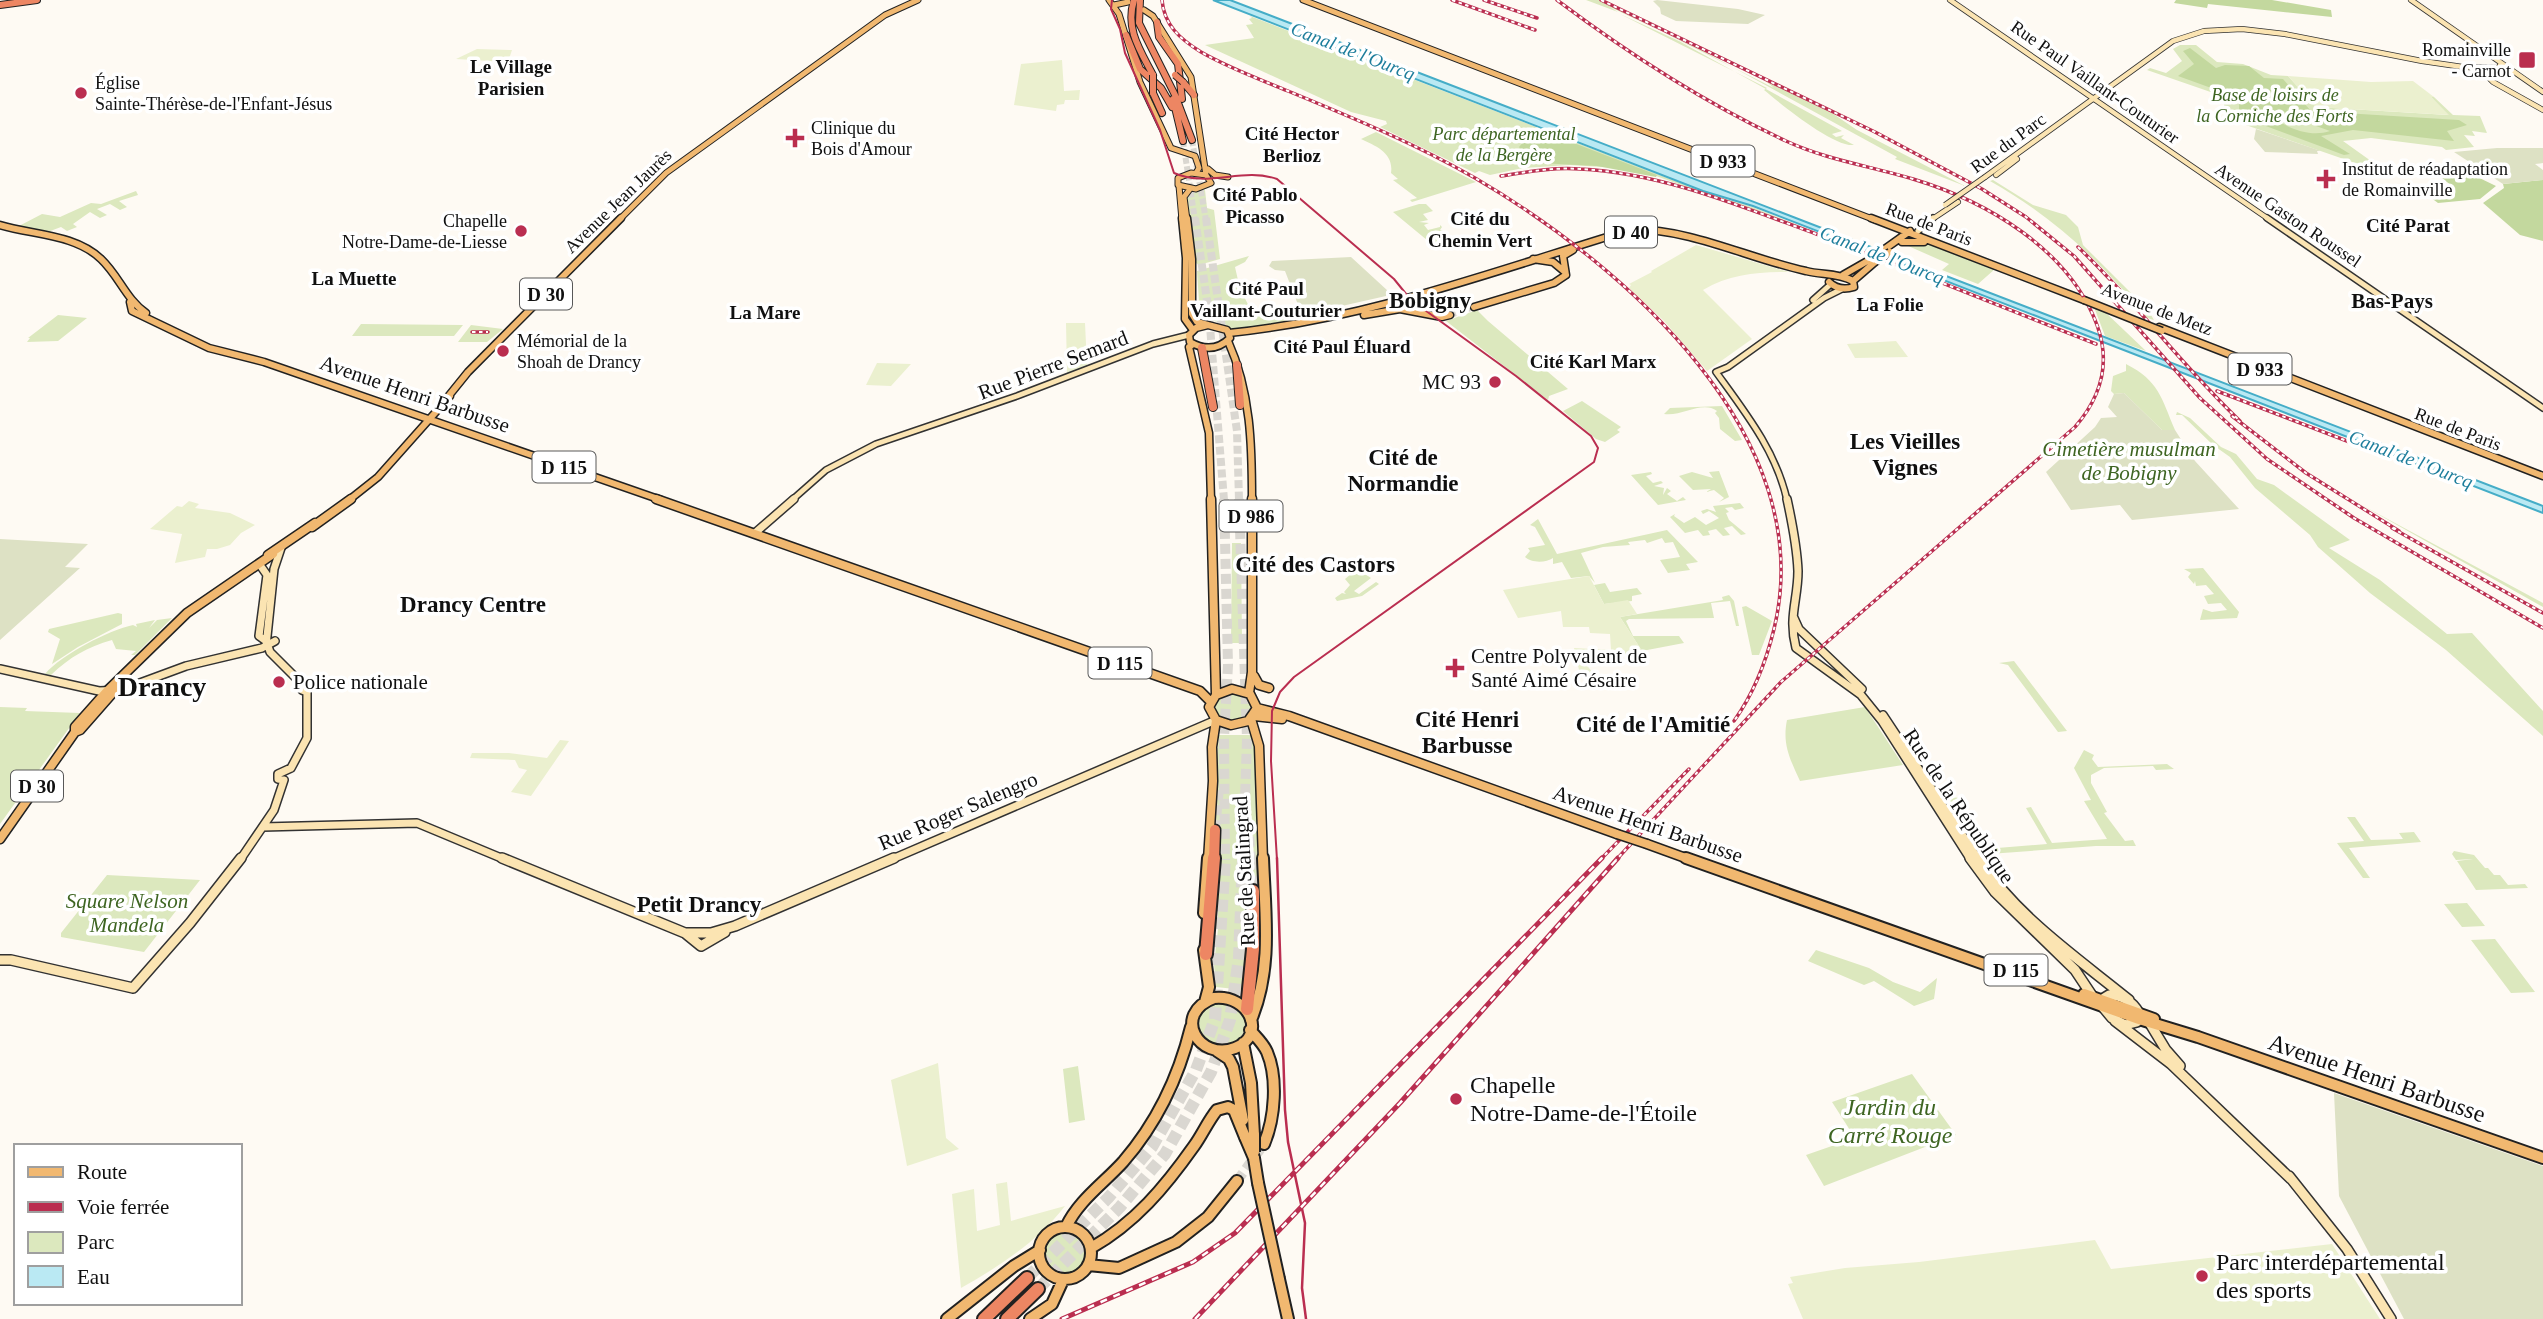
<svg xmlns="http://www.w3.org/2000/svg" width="2543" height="1319" font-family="Georgia,serif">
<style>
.green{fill:#dce8be}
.forest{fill:#c3d89e;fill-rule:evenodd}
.cemetery{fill:#dde1c4}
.pitch{fill:#ebf0cf}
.water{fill:#bae9f3;stroke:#45adc7;stroke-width:2}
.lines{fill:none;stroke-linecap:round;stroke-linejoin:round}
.primary-tunnel-far1{stroke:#dad7d1;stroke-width:6;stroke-dasharray:6 3.5;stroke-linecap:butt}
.primary-tunnel{stroke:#dad7d1;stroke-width:10;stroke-dasharray:10 5;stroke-linecap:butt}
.highway-tunnel-far3{stroke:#dad7d1;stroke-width:6;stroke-dasharray:6 2.5;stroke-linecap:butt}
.highway-tunnel-far2{stroke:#dad7d1;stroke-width:8;stroke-dasharray:8 3.5;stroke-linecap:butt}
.highway-tunnel-far1{stroke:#dad7d1;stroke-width:10;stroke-dasharray:10 5;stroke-linecap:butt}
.highway-tunnel{stroke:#dad7d1;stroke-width:12;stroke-dasharray:12 6;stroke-linecap:butt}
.secondary-far3-casing{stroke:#323232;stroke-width:6}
.secondary-far2-casing{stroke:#323232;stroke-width:8}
.secondary-far1-casing{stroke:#323232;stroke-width:10}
.secondary-casing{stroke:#323232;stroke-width:12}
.primary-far3-casing{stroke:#212121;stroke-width:7}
.primary-far2-casing{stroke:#212121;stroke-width:9}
.primary-far1-casing{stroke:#212121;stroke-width:11}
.primary-casing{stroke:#212121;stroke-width:14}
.highway-far3-casing{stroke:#212121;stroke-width:8}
.highway-far2-casing{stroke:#212121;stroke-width:10}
.highway-far1-casing{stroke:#212121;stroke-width:13}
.highway-casing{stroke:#212121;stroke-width:16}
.secondary-far3{stroke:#fbe4b2;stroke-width:4.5}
.secondary-far2{stroke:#fbe4b2;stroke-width:5}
.secondary-far1{stroke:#fbe4b2;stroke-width:7}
.secondary{stroke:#fbe4b2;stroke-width:9}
.primary-far3{stroke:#f1b870;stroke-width:5}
.primary-far2{stroke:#f1b870;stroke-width:6}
.primary-far1{stroke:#f1b870;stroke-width:8}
.primary{stroke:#f1b870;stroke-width:10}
.highway-far3{stroke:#ed8663;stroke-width:6}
.highway-far2{stroke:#ed8663;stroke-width:8}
.highway-far1{stroke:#ed8663;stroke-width:10}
.highway{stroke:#ed8663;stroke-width:12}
.tram-far1{stroke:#ba2e50;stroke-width:2}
.tram{stroke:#ba2e50;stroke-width:2.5}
.rail-far1-casing{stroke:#ba2e50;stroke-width:3.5}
.rail-casing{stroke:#ba2e50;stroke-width:5}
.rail-far1{stroke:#fff;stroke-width:2;stroke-dasharray:3.5;stroke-linecap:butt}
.rail{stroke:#fff;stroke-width:2.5;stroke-dasharray:7;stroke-linecap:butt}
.secondary-bridge-casing{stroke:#323232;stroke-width:6;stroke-linecap:butt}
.primary-bridge-far2-casing{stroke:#212121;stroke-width:9;stroke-linecap:butt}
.primary-bridge-far1-casing{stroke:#212121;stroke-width:11;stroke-linecap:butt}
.primary-bridge-casing{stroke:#212121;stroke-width:14;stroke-linecap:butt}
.highway-bridge-casing{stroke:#212121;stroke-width:8;stroke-linecap:butt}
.secondary-bridge{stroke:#fbe4b2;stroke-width:4.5}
.primary-bridge-far2{stroke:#f1b870;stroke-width:6}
.primary-bridge-far1{stroke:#f1b870;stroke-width:8}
.primary-bridge{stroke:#f1b870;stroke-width:10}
.highway-bridge{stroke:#ed8663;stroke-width:6}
.poi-dot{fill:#ba2e50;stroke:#fff;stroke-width:2.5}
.labels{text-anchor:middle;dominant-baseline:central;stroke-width:7;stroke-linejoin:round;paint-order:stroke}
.far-poi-label{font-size:18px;fill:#101010;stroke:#fff;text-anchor:start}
.far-street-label{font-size:18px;fill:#101010;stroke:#fff}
.far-park-label{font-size:18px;font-style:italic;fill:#3e6522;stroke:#fff}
.far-water-label{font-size:19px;font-style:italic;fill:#1e7e9c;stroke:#fff}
.far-neighbourhood-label{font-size:19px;font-weight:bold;fill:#101010;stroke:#fff}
.shield{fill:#fff;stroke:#585858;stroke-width:2}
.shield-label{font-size:19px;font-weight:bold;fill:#101010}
.far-quarter-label{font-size:21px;font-weight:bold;fill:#101010;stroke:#fff}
.street-label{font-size:21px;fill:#101010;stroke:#fff}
.poi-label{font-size:21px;fill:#101010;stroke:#fff;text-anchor:start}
.park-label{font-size:21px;font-style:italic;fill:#3e6522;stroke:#fff}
.far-district-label{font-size:23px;font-weight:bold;fill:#101010;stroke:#fff}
.neighbourhood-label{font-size:23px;font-weight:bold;fill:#101010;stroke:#fff}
.near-street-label{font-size:24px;fill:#101010;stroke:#fff}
.near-poi-label{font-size:24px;fill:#101010;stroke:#fff;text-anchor:start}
.near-park-label{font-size:24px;font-style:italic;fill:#3e6522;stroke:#fff}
.district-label{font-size:28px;font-weight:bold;fill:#101010;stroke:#fff}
</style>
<rect width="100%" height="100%" fill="#fefaf3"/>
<path class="green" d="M 1586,0 L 1599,0 L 1774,88 L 1763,79 L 1829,111 L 1857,130 L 1780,90 L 1965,186 L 1895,159 L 1897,157 L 1703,51 L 1610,7 L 1618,12 Z
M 1620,14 L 1679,41 L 1842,131 L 1832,134 L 1836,137 L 1844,135 L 1841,138 L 1854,145 C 1833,147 1781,104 1764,90 L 1767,88 Z
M 1250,16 L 1701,191 L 1752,207 L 1848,245 L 1656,176 L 1619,168 L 1570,165 L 1523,168 L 1490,175 L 1479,171 L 1475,173 L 1380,127 L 1387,124 L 1386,121 L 1351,112 L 1205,45 L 1254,38 L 1246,25 L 1253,24 L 1249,19 L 1252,18 Z
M 2180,45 L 2196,45 L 2217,62 L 2243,64 L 2271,75 L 2288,76 L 2316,107 L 2448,115 L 2430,96 L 2434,97 L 2453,115 L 2480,116 L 2487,133 L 2472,131 L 2475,136 L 2464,135 L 2474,147 L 2446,150 L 2442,147 L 2371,138 L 2343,141 L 2371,161 L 2358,164 L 2223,117 L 2225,97 L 2147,70 L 2150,68 L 2166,73 L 2182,61 L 2173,49 Z
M 1376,132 L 1476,182 L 1412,202 L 1410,200 L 1417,198 L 1393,180 L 1398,179 L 1391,173 C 1394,153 1376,146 1361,139 Z
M 1993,180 L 2033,205 L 2066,215 L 2078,227 L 2083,245 L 2148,310 L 2154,320 L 2147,318 C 2100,261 2055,218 1990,181 Z
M 1205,190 L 1207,208 L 1214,210 L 1220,259 L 1199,265 L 1196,263 L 1187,195 Z
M 136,191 L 138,195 L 119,201 L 127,207 L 120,210 L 110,204 L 97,209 L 107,215 L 100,218 L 90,212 L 73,224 L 77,227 L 67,231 L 61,227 L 45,233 L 19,226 L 42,214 L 60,217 L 91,203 L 101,204 Z
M 1419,204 L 1426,204 L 1433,211 L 1423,214 L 1428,220 L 1419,222 L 1429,223 L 1424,225 L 1428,230 L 1440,227 L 1440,225 L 1442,227 L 1440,230 L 1446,232 L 1439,233 L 1438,235 L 1451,245 L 1469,240 L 1473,244 L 1451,249 L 1445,245 L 1449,250 L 1439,250 L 1393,212 Z
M 1921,244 L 1935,245 L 1995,269 L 1978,284 L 1942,270 L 1949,264 L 1906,245 Z
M 1249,256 L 1245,262 L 1235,267 L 1240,289 L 1253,314 L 1274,313 L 1280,319 L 1302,316 L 1306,321 L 1232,330 L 1223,323 L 1200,318 L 1197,271 Z
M 2094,307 L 2104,311 L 2146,351 L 2105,336 Z
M 1477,310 L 1488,321 L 1568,389 L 1549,396 L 1548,400 L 1446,321 Z
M 58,315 L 87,318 L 58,341 L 27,342 L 30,338 L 28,338 Z
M 361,324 L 463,325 L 454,336 L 352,336 Z
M 471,325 L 503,329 L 487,342 L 458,342 Z
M 2126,364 C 2159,381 2161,397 2175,430 L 2162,430 L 2124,393 L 2114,394 L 2111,391 L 2113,376 L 2126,371 Z
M 1582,401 L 1621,427 L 1617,430 L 1620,432 L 1605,442 L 1596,439 L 1563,411 Z
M 1722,406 L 1742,440 L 1735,441 L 1720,429 L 1719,418 L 1715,413 L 1717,411 C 1702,400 1682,417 1664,414 L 1670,408 Z
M 2177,412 L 2190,418 L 2221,447 L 2236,454 L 2257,479 L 2274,485 L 2350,540 L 2329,548 L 2380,580 L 2447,634 L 2472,633 L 2543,711 L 2543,736 L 2446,650 L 2370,593 L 2318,547 L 2310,535 L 2255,488 L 2230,457 L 2213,445 L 2182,415 L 2176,415 Z
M 1719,471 L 1729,497 L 1719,502 L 1724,498 L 1714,490 L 1706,492 L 1711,489 L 1693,490 L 1679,476 L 1692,472 L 1713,478 L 1709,472 Z
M 1651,472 L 1652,474 L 1646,476 L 1653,483 L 1661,481 L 1663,483 L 1654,486 L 1664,488 L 1663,495 L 1667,488 L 1671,491 L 1667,494 L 1677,501 L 1683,497 L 1686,500 L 1658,505 L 1631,475 Z
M 1740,503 L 1744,508 L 1735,510 L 1732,507 L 1725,508 L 1729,512 L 1726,513 L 1729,520 L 1746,534 L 1741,535 L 1732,526 L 1724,528 L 1730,535 L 1723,536 L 1716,529 L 1708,531 L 1710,535 L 1703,536 L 1698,530 L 1685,533 L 1670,517 L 1675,514 L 1674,516 L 1684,523 L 1695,517 L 1706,525 L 1719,518 L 1709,511 L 1703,514 L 1701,511 L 1707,509 L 1716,512 L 1713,506 Z
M 2358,503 L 2543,603 L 2543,607 Z
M 1538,519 L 1557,554 L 1667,530 L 1698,562 L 1686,564 L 1690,570 L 1668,573 L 1660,560 L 1680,557 L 1673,542 L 1665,543 L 1662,538 L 1647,543 L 1645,540 L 1628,542 L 1630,545 L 1603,547 L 1581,553 L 1595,583 L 1589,576 L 1571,578 L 1562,562 L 1553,564 L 1553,558 C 1546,563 1531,563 1525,557 L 1530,551 L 1528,548 L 1545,545 L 1535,527 L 1530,525 Z
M 1232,543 L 1241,543 L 1242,643 L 1231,643 Z
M 2203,568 L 2239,612 L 2237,618 L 2200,620 L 2203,609 L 2212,612 L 2227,610 L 2221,603 L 2208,604 L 2204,596 L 2214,594 L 2206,585 L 2196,586 L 2195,581 L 2194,584 L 2188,577 L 2191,573 L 2184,569 Z
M 1357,569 L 1371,578 L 1354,591 L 1359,594 L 1376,582 L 1379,584 L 1362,596 L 1337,601 L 1335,598 L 1342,593 L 1346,594 L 1344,592 L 1350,585 L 1345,579 Z
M 1605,583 L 1610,592 L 1637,588 L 1642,594 L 1632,596 L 1632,601 L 1604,604 L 1594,585 Z
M 1729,595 L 1734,601 L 1739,626 L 1736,626 L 1730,601 L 1711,603 L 1714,618 L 1629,619 L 1626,621 L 1633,636 L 1679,636 L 1684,643 L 1642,651 L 1620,617 L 1723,600 L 1722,597 Z
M 1746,606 L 1772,621 L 1759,655 L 1752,655 L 1742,607 Z
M 118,613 L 122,614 L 122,624 L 78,647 L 52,664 L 60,639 L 48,632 L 49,629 Z
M 172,618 L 135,655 L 131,655 L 136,651 L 116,649 L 112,640 C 87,647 70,657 51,675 L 45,674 C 61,655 109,630 133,625 L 137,627 L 136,624 L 155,620 L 149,628 L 157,620 Z
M 2014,661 L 2067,731 L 2058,732 L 2008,665 L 1999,663 Z
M 1229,693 L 1244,695 L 1249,699 L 1251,711 C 1242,722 1229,723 1217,715 L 1215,704 L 1222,695 Z
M 0,707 L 27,708 L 25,711 L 80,713 L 0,824 Z
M 1865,707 L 1903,765 L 1800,781 C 1790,759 1782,744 1787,720 Z
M 1219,735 L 1253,735 L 1256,746 L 1260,890 L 1249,890 L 1248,958 L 1244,990 L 1216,987 L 1214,964 L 1218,929 L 1218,830 L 1211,829 Z
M 2084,750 L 2094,755 L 2092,759 L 2098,767 L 2167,764 L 2174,769 L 2156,770 L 2153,766 L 2104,768 L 2091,775 L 2091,783 L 2107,812 L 2104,813 L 2125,841 L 2133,840 L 2136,846 L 2096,846 L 1989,854 L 1991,859 L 1986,863 L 1948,805 L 1950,798 L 1966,797 L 1953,800 L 1951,805 L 1972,836 L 1979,839 L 1985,849 L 2047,844 L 2026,808 L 2031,807 L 2052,843 L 2107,839 L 2084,801 L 2091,800 L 2074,768 Z
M 2347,817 L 2355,817 L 2371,840 L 2403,839 L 2399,833 L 2414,832 L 2421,842 L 2349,848 L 2370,878 L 2363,878 L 2337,843 L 2364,841 Z
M 2454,851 L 2474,855 L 2485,868 L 2488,868 L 2494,875 L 2500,875 L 2508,885 L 2525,884 L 2528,888 L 2476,890 L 2457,861 L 2473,859 L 2456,860 L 2452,854 Z
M 107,875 L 200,880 L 144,952 L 61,937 L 61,933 Z
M 2467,903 L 2485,926 L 2462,927 L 2444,904 Z
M 2495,939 L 2535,992 L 2511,993 L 2471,940 Z
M 1816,950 L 1869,968 L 1893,982 L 1920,992 L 1937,978 L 1934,999 L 1914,1006 L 1874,981 L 1864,985 L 1808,961 Z
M1199 1024a23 23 0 1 1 46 0a23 23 0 1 1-46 0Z
M 1078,1066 L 1085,1120 L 1069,1123 L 1063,1069 Z
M 1912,1074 L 1956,1135 L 1824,1186 L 1806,1155 L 1855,1138 L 1832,1102 Z
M1045 1253a20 20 0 1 1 40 0a20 20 0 1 1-40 0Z"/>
<path class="forest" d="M 2176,0 L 2272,0 L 2331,10 L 2332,17 L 2208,4 L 2207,8 L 2174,3 Z
M 2190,48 L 2216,68 L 2225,65 L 2249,66 L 2264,78 L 2283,79 L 2311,111 L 2459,120 L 2467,125 L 2447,131 L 2454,141 L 2353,130 L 2321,136 L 2350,154 L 2344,155 L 2239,116 L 2239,98 L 2178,76 L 2194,64 L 2183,51 ZM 2290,108 L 2323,120 L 2323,123 L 2316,126 L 2330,131 C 2309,138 2286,127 2268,115 L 2275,113 L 2300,119 L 2287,109 Z
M 1553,135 L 1657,175 L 1656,177 L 1597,166 L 1517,162 L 1522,151 L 1519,147 L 1526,139 Z
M 2443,171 L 2465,171 L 2496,186 L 2480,199 L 2438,203 L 2422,191 L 2453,187 L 2435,172 Z
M 2543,180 L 2543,241 L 2520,235 L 2483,203 L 2504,188 L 2503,184 Z"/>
<path class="cemetery" d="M 1657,0 L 1738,9 L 1765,15 L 1748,24 L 1676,21 L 1661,14 L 1660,8 L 1653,1 Z
M 2256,129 L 2321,151 L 2317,151 L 2318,154 L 2265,152 L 2254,139 Z
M 2497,148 L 2543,148 L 2543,163 L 2535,164 L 2543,170 L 2543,180 L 2503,184 L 2454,152 Z
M 1351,257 L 1388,291 L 1386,296 L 1302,315 L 1285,271 L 1275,270 L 1269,266 L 1272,261 Z
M 2124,393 L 2162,430 L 2175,430 L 2195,461 L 2239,509 L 2132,520 L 2120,505 L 2071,510 L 2046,472 L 2095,427 L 2101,418 L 2117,417 L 2108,407 L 2114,394 Z
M 0,539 L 88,544 L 65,567 L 80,568 L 0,640 Z
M 2334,1093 L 2543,1166 L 2543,1319 L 2404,1319 L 2339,1196 Z"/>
<path class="pitch" d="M 477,49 L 512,50 L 508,62 L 456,59 Z
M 1062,60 L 1064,91 L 1080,90 L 1079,100 L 1065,100 L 1064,104 L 1057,105 L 1056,111 L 1014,105 L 1021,64 Z
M 2288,76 L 2371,82 L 2413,81 L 2434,97 L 2431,97 L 2449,115 L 2316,107 Z
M 1696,245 L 1789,272 C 1759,272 1730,274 1703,290 L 1752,339 L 1707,371 L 1664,321 L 1629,288 L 1631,285 L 1629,284 L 1652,272 L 1651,271 Z
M 1066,323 L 1085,323 L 1087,365 L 1067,373 Z
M 1896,341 L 1908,357 L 1855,358 L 1847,344 Z
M 877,363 L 911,364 L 891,386 L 866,385 Z
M 189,501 L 199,504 L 195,508 L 230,513 L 255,525 L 241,533 L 230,545 L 217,549 L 207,549 L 205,557 L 175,563 L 182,534 L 150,529 L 177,506 L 182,507 Z
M 1589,576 L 1604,604 L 1628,600 L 1637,614 L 1620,617 L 1642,651 L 1585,663 L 1597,678 L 1595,680 L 1579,670 L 1574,648 L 1611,650 L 1610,634 L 1590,633 L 1589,627 L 1563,627 L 1561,611 L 1518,618 L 1503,590 Z
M 560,740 L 569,741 L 531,796 L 511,792 L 527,770 L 519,768 L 515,760 L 470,758 L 472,753 L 509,753 L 547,758 Z
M 938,1063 L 946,1138 L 959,1149 L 907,1166 L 891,1080 Z
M 1007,1182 L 1011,1221 L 1065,1206 C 1037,1242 1000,1266 961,1288 L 952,1194 L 974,1189 L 977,1231 L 1000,1225 L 996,1184 Z
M 2095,1240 L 2111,1269 L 2332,1244 L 2380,1319 L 1803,1319 L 1788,1284 L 1793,1283 L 1790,1277 L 1845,1268 L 1919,1262 Z"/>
<path class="water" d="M 1213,0 L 1230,0 L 2543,506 L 2543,513 L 1753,206 L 1703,191 Z"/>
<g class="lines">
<path class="primary-tunnel-far1" d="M 1450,315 L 1474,307"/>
<path class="primary-tunnel" d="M 1237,1181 L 1264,1144"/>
<path class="highway-tunnel-far3" d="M 1192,140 L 1206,220
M 1183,141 L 1195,220"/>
<path class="highway-tunnel-far2" d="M 1195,218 L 1209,314 L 1224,500
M 1206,218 L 1237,431 L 1239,500"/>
<path class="highway-tunnel-far1" d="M 1224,499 L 1228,665 L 1224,738 L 1225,860
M 1239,499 L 1247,739 L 1243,860
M 1248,822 L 1251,860
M 1215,830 L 1219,788"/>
<path class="highway-tunnel" d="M 1251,858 L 1253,891
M 1027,1278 L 1108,1198 L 1152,1147 L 1196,1070 L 1215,1019 L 1225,858
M 1038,1289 L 1120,1207 L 1165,1154 L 1211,1072 L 1230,1020 L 1239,958 L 1243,858"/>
<defs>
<path id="secondary-far3" d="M 1950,0 L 2270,220
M 2411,0 L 2543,92
M 2480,69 L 2493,82 L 2543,110
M 1996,175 L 2017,159
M 1985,177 L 2173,41 L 2204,31 L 2242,29 L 2285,34 L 2422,61 L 2463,67 L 2499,68 L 2500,65
M 1931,220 L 1958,202"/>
<path id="secondary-far2" d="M 2267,218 L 2543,408
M 1918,231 L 1933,218
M 1813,300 L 1831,284
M 792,500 L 826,470 L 876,444 L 1017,396 L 1153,344 L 1189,335
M 1787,500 C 1776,451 1745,412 1716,372 L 1728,367 L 1824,298 L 1842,289"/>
<path id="secondary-far1" d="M 1787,499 C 1792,522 1797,546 1798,571 C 1798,600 1788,617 1796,648 L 1861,695 L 1882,721 L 1971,860
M 755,533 L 794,499
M 260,565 L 267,575 L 259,636 L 266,641
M 1794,618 L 1799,629 L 1862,689
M 266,646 L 274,569 L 281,548
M 268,646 L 270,652 L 304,686 L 302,690 L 307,692
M 0,669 L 99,691 L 121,690 L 186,666 L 262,648 L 275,641
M 304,686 L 314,686
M 1883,715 L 1979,860
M 291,768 L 307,738 L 307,692
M 284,780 L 278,779 L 278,774 L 291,768
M 263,827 L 417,823 L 506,860
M 240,860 L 274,810 L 284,780
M 890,860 L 1216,720"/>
<path id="secondary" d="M 502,858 L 685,933 L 701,946 L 725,932
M 1970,858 L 1995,892 L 2075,970 L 2093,997
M 1977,858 C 2021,920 2071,953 2129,1000
M 685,933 L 711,933 L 735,926 L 894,858
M 0,960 L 11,960 L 133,988 L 190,923 L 241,858
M 2109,995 C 2123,995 2132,1001 2139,1013 L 2137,1022 L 2125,1025 L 2112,1018 L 2102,1006 L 2104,998 Z
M 2115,1021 L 2171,1064 L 2291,1179
M 2149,1022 L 2166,1050 L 2180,1066
M 2289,1176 L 2347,1249 L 2391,1319"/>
<path id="primary-far3" d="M 1109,0 L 1119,14 L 1140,82 L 1171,148 L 1195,156 L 1199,168 L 1196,173
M 1303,0 L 1875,220
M 1114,5 L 1128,2
M 1144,10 L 1153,16 L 1191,77 L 1206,175
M 1208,169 L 1215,175 L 1228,177
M 1191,173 L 1206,175 L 1211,183 L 1196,189 L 1178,185 L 1178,178 Z
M 1179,186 L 1182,220
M 619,220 L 666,173 L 885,15 L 918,0
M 1187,220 L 1184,197 L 1190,189"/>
<path id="primary-far2" d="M 1182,218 L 1186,258 L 1185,319 L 1193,330
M 1187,218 L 1192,259 L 1192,314 L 1197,322 L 1208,325
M 1871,218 L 2084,300
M 0,225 C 33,235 75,234 101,259 C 119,276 126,299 146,313
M 1902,242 L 1924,242
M 1875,256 L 1910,231
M 1533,259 L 1553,262 L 1565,272
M 1566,275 L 1563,256 L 1573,250
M 1843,275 L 1871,259
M 1853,281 L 1875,262
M 1829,282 C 1836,289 1844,290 1854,287 L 1853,281
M 130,302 L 132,311 L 209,348 L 264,362 L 661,500
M 1474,307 L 1554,283 L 1566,275
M 1364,315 L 1400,309 L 1442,317 L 1450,315
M 1208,325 L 1227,330 L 1230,338 C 1218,350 1204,350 1190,342 L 1189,335 L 1196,328 Z
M 2159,327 L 2543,476
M 1229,333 C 1368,319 1500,269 1633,229 C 1694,230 1747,258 1806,271 C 1822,275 1838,273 1853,281
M 1228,341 C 1251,392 1252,446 1252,500
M 1193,344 L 1189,347 L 1209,433 L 1211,500
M 447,398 L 468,372 L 621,218
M 349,500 L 378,477 L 450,396"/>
<path id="primary-far1" d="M 656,499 L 1200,691 L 1210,701
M 1211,499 L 1216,695
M 312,527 L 351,499
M 268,555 L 315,523
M 1254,676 L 1259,685 L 1269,688
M 1232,689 L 1250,694 L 1257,708 L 1248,721 L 1231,725 L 1216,720 L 1209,707 L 1216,695 Z
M 1249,693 L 1252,672 L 1252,499
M 1257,708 L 1289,716 L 1617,834
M 1254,716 L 1282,719
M 1251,719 L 1259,746 L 1263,860
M 75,732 L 80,730 L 116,689
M 0,839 L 75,732 L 75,727 L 107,691 L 187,613 L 273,554
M 1647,844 L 1691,860
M 1208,860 L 1213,781 L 1212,747 L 1216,720"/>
<path id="primary" d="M 1686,858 L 2139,1019 L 2198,1037 L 2543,1158
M 1204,913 L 1208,858
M 1204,950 L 1209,987 L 1205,1002
M 2084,994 L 2154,1019
M 1214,998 C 1249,994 1268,1035 1235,1048 C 1199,1062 1171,1014 1214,998 Z
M 1251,1020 C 1273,968 1265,913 1263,858
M 1250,1030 C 1256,1037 1263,1043 1267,1052 C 1278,1078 1275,1118 1264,1144
M 1243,1043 L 1251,1083 L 1254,1135
M 1217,1051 L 1229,1059 L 1233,1067 L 1243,1120
M 1254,1158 L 1258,1183
M1039 1253a26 26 0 1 1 52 0a26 26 0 1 1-52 0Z
M 1066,1227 C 1079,1200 1103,1184 1123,1162 C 1156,1124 1179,1076 1191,1027
M 1091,1248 C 1135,1223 1165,1187 1194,1146 C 1202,1135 1208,1121 1217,1110 L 1228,1107 L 1234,1110 L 1245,1137
M 1088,1265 L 1119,1268 L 1176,1242 L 1208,1217 L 1237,1181
M 1279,1279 L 1288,1319
M 947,1319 L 1014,1266 L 1040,1250
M 1030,1319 L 1052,1304 L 1063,1280"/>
<path id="highway-far3" d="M 1134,0 C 1125,29 1140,50 1153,75
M 1140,0 L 1139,23 L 1175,95 L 1192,140
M 0,5 L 37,0
M 1157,22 L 1159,37 L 1178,64 L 1182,99
M 1126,35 L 1140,69 L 1161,88 L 1172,107
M 1183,82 L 1194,95
M 1153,93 L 1162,113
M 1173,99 L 1183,141"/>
<path id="highway-far2" d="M 1202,348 L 1213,407
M 1237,365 L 1240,405"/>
<path id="highway-far1" d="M 1214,860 L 1215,830"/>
<path id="highway" d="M 1206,954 L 1214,858
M 1247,1009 L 1253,949 L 1253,891
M 984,1319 L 1027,1278
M 1007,1319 L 1038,1289"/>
</defs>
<use href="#secondary-far3" class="secondary-far3-casing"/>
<use href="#secondary-far2" class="secondary-far2-casing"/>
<use href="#secondary-far1" class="secondary-far1-casing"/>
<use href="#secondary" class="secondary-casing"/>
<use href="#primary-far3" class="primary-far3-casing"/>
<use href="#primary-far2" class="primary-far2-casing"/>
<use href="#primary-far1" class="primary-far1-casing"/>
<use href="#primary" class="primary-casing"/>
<use href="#highway-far3" class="highway-far3-casing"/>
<use href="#highway-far2" class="highway-far2-casing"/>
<use href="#highway-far1" class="highway-far1-casing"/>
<use href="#highway" class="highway-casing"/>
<use href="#secondary-far3" class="secondary-far3"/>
<use href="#secondary-far2" class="secondary-far2"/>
<use href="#secondary-far1" class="secondary-far1"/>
<use href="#secondary" class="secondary"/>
<use href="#primary-far3" class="primary-far3"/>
<use href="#primary-far2" class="primary-far2"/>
<use href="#primary-far1" class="primary-far1"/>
<use href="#primary" class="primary"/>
<use href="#highway-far3" class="highway-far3"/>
<use href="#highway-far2" class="highway-far2"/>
<use href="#highway-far1" class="highway-far1"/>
<use href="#highway" class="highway"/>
<path class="tram-far1" d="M 1112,0 L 1111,9 L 1120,29 L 1125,53 L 1160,130 L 1174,173 C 1208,188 1242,167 1277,179 L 1394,279 L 1411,300 L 1516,376 L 1591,436 L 1598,448 L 1594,462 L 1294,677 L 1280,692 L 1272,711 L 1271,761 L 1277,860"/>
<path class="tram" d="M 1277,858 L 1285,1110 L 1288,1142 L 1305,1223 L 1302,1288 L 1306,1319"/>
<defs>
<path id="rail-far1" d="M 1162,0 C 1164,25 1180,39 1201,52 C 1229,68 1259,79 1288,91 C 1351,117 1416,144 1475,178 C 1624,265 1821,437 1774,629 C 1766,662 1754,693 1734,721
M 1452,0 L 1535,30
M 1484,0 L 1537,18
M 1557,0 C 1629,54 1705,103 1786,141 C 1827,160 1870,166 1913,179 C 1986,201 2069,249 2097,325 C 2111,363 2101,397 2075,427 L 1781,682 L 1616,860
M 1601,0 L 1875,132 L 1982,189 L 2026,217 L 2074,256 L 2200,398 L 2267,459 L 2354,518 L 2543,628
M 1501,176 C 1527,172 1553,167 1580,169 C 1663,173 1742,207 1819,235 C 1912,270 2004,308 2096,344
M 2078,247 C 2136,302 2182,366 2240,421
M 472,332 L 488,332
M 2217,391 L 2360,446
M 2232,416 L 2306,473 L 2399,531
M 2392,528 L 2543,613
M 1600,860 L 1689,769"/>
<path id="rail" d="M 1062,1319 L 1193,1262 L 1235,1233 L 1602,858
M 1195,1319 L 1400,1103 L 1618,858"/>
</defs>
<use href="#rail-far1" class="rail-far1-casing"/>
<use href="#rail" class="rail-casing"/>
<use href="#rail-far1" class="rail-far1"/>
<use href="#rail" class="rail"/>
<defs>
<path id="secondary-bridge" d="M 1945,205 L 1985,177"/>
<path id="primary-bridge-far2" d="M 1875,262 L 1890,252
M 2084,300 L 2162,331"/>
<path id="primary-bridge-far1" d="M 1617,834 L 1647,844"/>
<path id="primary-bridge" d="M 1254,1135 L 1254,1152
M 1245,1137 L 1254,1158
M 1258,1183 L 1279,1279"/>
<path id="highway-bridge" d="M 1153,75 L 1153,93
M 1175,75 L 1183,82"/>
</defs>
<use href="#secondary-bridge" class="secondary-bridge-casing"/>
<use href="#primary-bridge-far2" class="primary-bridge-far2-casing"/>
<use href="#primary-bridge-far1" class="primary-bridge-far1-casing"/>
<use href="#primary-bridge" class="primary-bridge-casing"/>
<use href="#highway-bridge" class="highway-bridge-casing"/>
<use href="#secondary-bridge" class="secondary-bridge"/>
<use href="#primary-bridge-far2" class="primary-bridge-far2"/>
<use href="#primary-bridge-far1" class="primary-bridge-far1"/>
<use href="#primary-bridge" class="primary-bridge"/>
<use href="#highway-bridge" class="highway-bridge"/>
</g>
<g class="poi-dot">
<rect x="2518" y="51" width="18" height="18" rx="3.5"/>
<circle cx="81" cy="93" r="7"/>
<path d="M791.5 127.5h7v7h7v7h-7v7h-7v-7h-7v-7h7z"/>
<path d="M2322.5 168.5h7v7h7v7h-7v7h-7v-7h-7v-7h7z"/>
<circle cx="521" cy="231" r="7"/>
<circle cx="503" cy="351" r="7"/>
<circle cx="1495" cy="382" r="7"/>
<path d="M1451.5 657.5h7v7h7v7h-7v7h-7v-7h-7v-7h7z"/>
<circle cx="279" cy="682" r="7"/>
<circle cx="1456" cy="1099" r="7"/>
<circle cx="2202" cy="1276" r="7"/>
</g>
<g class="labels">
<g class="far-poi-label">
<text x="2511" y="50" text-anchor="end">Romainville<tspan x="2511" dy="21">- Carnot</tspan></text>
<text x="95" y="83">Église<tspan x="95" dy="21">Sainte-Thérèse-de-l'Enfant-Jésus</tspan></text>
<text x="811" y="128">Clinique du<tspan x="811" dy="21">Bois d'Amour</tspan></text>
<text x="2342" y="169">Institut de réadaptation<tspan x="2342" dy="21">de Romainville</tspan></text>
<text x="507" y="221" text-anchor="end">Chapelle<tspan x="507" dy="21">Notre-Dame-de-Liesse</tspan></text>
<text x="517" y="341">Mémorial de la<tspan x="517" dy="21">Shoah de Drancy</tspan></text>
</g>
<g class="far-street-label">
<text transform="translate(2095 82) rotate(35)">Rue Paul Vaillant-Couturier</text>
<text transform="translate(2008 143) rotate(-36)">Rue du Parc</text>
<text transform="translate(618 201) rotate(-44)">Avenue Jean Jaurès</text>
<text transform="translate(2288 215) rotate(34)">Avenue Gaston Roussel</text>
<text transform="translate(1929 224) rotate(21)">Rue de Paris</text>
<text transform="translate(2157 309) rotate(21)">Avenue de Metz</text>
<text transform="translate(2458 429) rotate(21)">Rue de Paris</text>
</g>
<g class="far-park-label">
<text x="2275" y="95">Base de loisirs de<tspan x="2275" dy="21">la Corniche des Forts</tspan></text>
<text x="1504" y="134">Parc départemental<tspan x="1504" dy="21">de la Bergère</tspan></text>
</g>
<g class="far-water-label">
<text transform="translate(1353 51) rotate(21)">Canal de l'Ourcq</text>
<text transform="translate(1882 255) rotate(21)">Canal de l'Ourcq</text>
<text transform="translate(2411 459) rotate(21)">Canal de l'Ourcq</text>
</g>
<g class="far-neighbourhood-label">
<text x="511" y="66">Le Village<tspan x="511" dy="22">Parisien</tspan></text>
<text x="1292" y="133">Cité Hector<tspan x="1292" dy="22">Berlioz</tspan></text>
<text x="1255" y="194">Cité Pablo<tspan x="1255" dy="22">Picasso</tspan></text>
<text x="1480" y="218">Cité du<tspan x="1480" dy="22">Chemin Vert</tspan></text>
<text x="2408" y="225">Cité Parat</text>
<text x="354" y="278">La Muette</text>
<text x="1266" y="288">Cité Paul<tspan x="1266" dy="22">Vaillant-Couturier</tspan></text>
<text x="1890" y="304">La Folie</text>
<text x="765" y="312">La Mare</text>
<text x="1342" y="346">Cité Paul Éluard</text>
<text x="1593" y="361">Cité Karl Marx</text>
</g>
<g class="shield">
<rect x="1691.5" y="145.5" width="63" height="31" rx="5"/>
<rect x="1605" y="216.5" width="52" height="31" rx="5"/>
<rect x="520" y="278.5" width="52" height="31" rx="5"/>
<rect x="2228.5" y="353.5" width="63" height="31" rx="5"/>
<rect x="532.5" y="451.5" width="63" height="31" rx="5"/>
<rect x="1219.5" y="500.5" width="63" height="31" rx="5"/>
<rect x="1088.5" y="647.5" width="63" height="31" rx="5"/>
<rect x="11" y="770.5" width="52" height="31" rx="5"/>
<rect x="1984.5" y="954.5" width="63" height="31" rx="5"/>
</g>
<g class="shield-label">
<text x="1723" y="161">D 933</text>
<text x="1631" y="232">D 40</text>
<text x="546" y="294">D 30</text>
<text x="2260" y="369">D 933</text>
<text x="564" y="467">D 115</text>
<text x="1251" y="516">D 986</text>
<text x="1120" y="663">D 115</text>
<text x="37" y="786">D 30</text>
<text x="2016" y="970">D 115</text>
</g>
<g class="far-quarter-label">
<text x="2392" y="301">Bas-Pays</text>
</g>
<g class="street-label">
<text transform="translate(1053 365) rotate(-21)">Rue Pierre Semard</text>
<text transform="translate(415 394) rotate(19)">Avenue Henri Barbusse</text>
<text transform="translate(1959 806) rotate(56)">Rue de la République</text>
<text transform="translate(958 811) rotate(-23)">Rue Roger Salengro</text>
<text transform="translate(1648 824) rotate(19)">Avenue Henri Barbusse</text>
<text transform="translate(1244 871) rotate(-93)">Rue de Stalingrad</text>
</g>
<g class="poi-label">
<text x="1481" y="382" text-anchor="end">MC 93</text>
<text x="1471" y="656">Centre Polyvalent de<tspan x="1471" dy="24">Santé Aimé Césaire</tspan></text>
<text x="293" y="682">Police nationale</text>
</g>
<g class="park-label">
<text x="2129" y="449">Cimetière musulman<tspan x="2129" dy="24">de Bobigny</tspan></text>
<text x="127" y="901">Square Nelson<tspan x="127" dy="24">Mandela</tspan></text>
</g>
<g class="far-district-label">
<text x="1430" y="300">Bobigny</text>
</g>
<g class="neighbourhood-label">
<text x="1905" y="441">Les Vieilles<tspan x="1905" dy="26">Vignes</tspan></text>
<text x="1403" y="457">Cité de<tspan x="1403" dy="26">Normandie</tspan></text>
<text x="1315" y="564">Cité des Castors</text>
<text x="473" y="604">Drancy Centre</text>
<text x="1467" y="719">Cité Henri<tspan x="1467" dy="26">Barbusse</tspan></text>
<text x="1653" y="724">Cité de l'Amitié</text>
<text x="699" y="904">Petit Drancy</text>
</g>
<g class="near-street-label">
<text transform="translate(2377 1078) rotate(19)">Avenue Henri Barbusse</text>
</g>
<g class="near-poi-label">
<text x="1470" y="1085">Chapelle<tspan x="1470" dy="28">Notre-Dame-de-l'Étoile</tspan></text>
<text x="2216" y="1262">Parc interdépartemental<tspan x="2216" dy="28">des sports</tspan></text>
</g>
<g class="near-park-label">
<text x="1890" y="1107">Jardin du<tspan x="1890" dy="28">Carré Rouge</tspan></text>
</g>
<g class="district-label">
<text x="162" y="686">Drancy</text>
</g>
</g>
<rect x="14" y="1144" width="228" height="161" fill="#ffffff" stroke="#9f9f9f" stroke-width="2"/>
<rect x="28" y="1167" width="35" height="10" fill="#f1b870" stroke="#9f9f9f" stroke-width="2"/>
<text x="77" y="1179" font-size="21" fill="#101010">Route</text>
<rect x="28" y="1202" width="35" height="10" fill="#ba2e50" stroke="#9f9f9f" stroke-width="2"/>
<text x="77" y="1214" font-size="21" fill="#101010">Voie ferrée</text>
<rect x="28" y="1232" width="35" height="21" fill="#dce8be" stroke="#9f9f9f" stroke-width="2"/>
<text x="77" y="1249" font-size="21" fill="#101010">Parc</text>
<rect x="28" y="1266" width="35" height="21" fill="#bae9f3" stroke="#9f9f9f" stroke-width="2"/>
<text x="77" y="1284" font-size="21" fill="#101010">Eau</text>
</svg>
